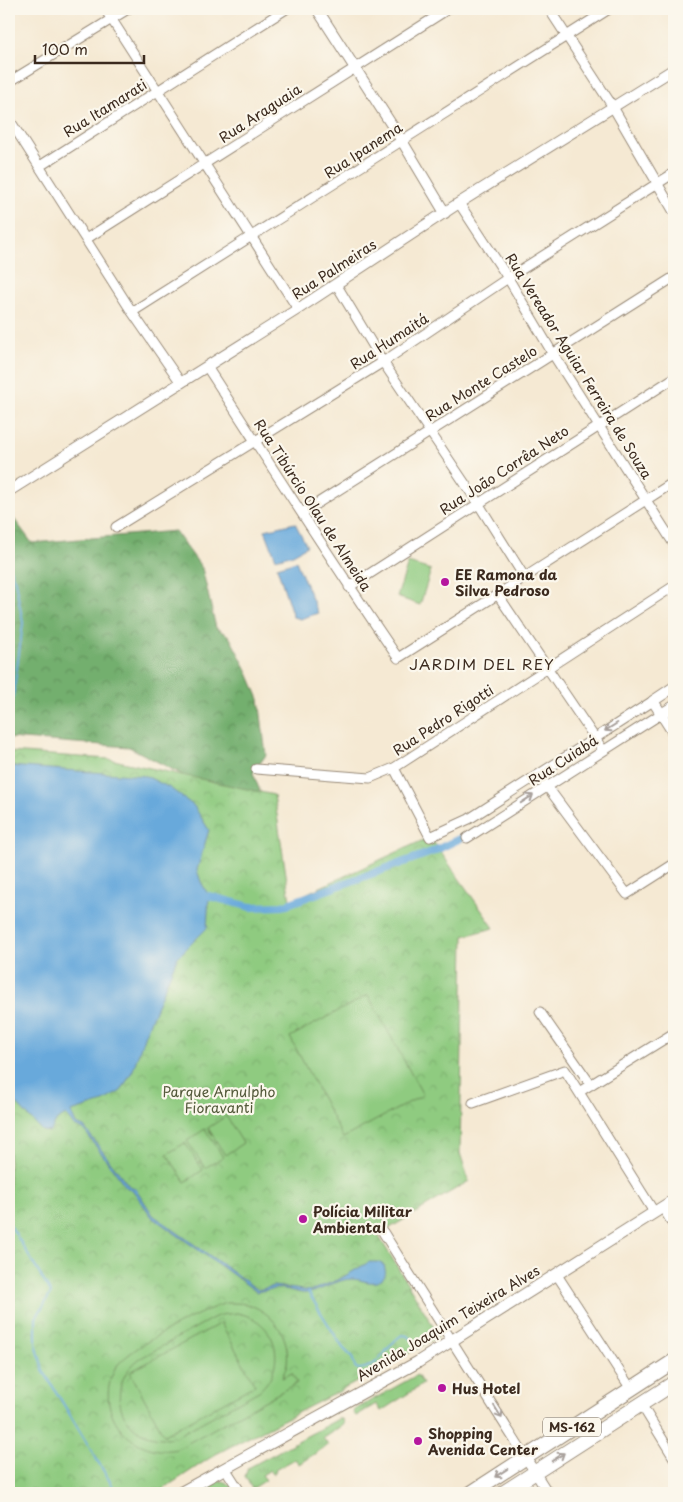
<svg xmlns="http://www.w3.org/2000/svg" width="683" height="1502" font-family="'Playpen Sans',sans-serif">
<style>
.grass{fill:url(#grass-tufts);stroke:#657a4f}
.forest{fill:url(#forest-crowns);stroke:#576c46}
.park{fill:url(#park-crowns);stroke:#657a4f}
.pitch{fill:#8fcb80;stroke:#657a4f;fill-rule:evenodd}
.water{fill:#68a9db;stroke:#526a7c}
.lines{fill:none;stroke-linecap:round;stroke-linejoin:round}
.stream{stroke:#68a9db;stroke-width:2}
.canal{stroke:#68a9db;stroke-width:8}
.minor-casing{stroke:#988a78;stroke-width:11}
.tertiary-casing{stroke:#988a78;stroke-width:12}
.secondary-casing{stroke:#988a78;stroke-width:13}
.primary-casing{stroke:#988a78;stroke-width:16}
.minor{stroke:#fff;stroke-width:9}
.tertiary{stroke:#fff;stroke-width:10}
.secondary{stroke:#fff;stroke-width:11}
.primary{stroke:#fff;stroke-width:14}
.oneway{stroke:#a79f9a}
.poi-dot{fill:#b5179e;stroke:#fbf7ec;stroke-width:2}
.labels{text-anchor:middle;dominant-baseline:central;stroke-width:4.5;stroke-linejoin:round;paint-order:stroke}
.shield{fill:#fbf7ec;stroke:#75685c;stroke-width:1}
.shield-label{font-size:12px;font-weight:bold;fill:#3b2a1e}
.street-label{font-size:14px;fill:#3b2a1e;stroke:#fbf7ec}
.poi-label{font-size:14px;font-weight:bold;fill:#3b2a1e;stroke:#fbf7ec;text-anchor:start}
.park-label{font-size:14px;fill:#545a3b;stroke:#fbf7ec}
.neighbourhood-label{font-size:15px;letter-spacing:1px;fill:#3b2a1e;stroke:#fbf7ec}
</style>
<defs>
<pattern id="grass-tufts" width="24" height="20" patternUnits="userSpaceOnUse" patternTransform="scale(1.25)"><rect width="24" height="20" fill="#8fcb80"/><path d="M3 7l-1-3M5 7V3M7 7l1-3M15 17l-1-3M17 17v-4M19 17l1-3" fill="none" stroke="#7cae6e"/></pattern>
<pattern id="forest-crowns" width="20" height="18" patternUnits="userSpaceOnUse" patternTransform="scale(1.25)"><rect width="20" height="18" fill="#73af6e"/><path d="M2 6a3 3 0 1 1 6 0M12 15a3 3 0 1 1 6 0" fill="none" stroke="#608f5a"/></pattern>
<pattern id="park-crowns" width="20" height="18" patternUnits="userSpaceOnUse" patternTransform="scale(1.25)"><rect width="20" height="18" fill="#8fcb80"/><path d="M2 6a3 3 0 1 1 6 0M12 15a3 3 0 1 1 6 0" fill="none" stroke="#7cae6e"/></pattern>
</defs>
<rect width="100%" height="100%" fill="#fbf7ec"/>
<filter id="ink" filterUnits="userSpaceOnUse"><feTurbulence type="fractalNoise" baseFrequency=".02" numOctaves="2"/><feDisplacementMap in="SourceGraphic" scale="10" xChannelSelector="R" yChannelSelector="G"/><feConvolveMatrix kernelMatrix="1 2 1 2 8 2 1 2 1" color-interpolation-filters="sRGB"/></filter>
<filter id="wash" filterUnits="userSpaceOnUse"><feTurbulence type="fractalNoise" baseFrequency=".0096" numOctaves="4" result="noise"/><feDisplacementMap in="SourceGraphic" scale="20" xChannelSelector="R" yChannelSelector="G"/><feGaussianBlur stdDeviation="1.12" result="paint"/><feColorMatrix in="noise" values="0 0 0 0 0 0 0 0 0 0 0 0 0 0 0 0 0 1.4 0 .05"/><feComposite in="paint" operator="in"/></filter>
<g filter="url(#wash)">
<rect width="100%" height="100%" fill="#f5e9d3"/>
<path class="grass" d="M 417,1375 L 423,1384 L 381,1411 L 376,1404 L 356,1416 L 353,1413 L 354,1410 Z
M 338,1419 L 342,1419 L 344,1424 L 323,1438 L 328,1445 L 299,1464 L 295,1459 L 275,1470 L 276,1472 L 273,1474 L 270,1470 L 262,1475 L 266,1480 L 252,1489 L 245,1476 L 248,1468 Z"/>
<path class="forest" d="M 9,512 L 32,543 L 175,531 L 202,568 L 216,628 L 229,636 L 246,668 L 259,699 L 266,755 L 253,773 L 280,843 L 233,801 L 129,747 L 9,738 Z"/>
<path class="park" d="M 9,752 L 109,759 L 274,795 L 290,901 L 430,837 L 494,928 L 464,936 L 460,1153 L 469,1181 L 378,1235 L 437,1332 L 438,1337 L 342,1390 L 216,1454 L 157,1493 L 9,1493 Z"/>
<path class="pitch" d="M 408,563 L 431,570 L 420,605 L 397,597 Z
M 368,995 L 423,1095 L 343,1138 L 290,1037 Z
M 226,1116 L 243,1143 L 225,1155 L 208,1128 Z
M 205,1129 L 223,1157 L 205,1168 L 187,1141 Z
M 185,1143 L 203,1170 L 185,1182 L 167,1154 Z
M 226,1303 C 232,1303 239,1303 246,1304 C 271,1310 291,1336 287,1363 C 286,1368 284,1373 282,1378 L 292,1373 L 297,1383 L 177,1449 C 130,1459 90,1408 117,1366 C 130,1347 203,1310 226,1303 ZM 237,1313 C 277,1320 289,1365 259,1391 L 175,1437 C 125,1446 99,1391 139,1359 L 213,1318 L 220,1315 Z
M 221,1323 L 255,1385 L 164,1435 L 130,1372 Z
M 215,1480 C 225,1480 230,1484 236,1493 L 191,1493 Z"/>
<path class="water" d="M 295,523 L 307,546 L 293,554 L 276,559 L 265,530 Z
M 296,561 L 318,613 L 300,619 L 293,617 L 277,567 Z
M 9,766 L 146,776 L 170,788 L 194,806 L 209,830 L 197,870 L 201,882 L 209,896 L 207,928 L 177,958 L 145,1034 L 133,1070 L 121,1091 L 100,1103 L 71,1112 L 76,1124 L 84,1127 L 129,1186 L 136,1189 L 153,1215 L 258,1290 L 273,1286 L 310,1291 L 338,1280 L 369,1262 L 378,1262 L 384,1265 C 386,1272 387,1278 379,1281 C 372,1285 360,1279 352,1279 C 336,1279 323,1291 307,1293 C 300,1294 292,1290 284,1289 C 275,1288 266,1290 257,1292 L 152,1217 L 134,1192 L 126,1187 L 84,1130 L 74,1126 L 66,1115 L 57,1120 L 50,1132 L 42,1131 L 16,1103 L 9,1102 Z"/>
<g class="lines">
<path class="stream" d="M 9,567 L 15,581 L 23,623 L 9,727
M 9,1223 L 51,1293 L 36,1318 L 36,1343 L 43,1370 L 115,1490
M 308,1292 L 343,1348 L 352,1357 L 355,1367 L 358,1369 C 383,1367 385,1345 402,1335 C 410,1335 415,1341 419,1348"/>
<path class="canal" d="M 209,896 L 251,907 L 282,906 L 432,852 L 461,838"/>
</g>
</g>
<g filter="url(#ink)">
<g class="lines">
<defs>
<path id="minor" d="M 105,9 L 298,309
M 549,9 L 613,107 L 674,212
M 9,82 L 128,9
M 9,119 L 132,312 L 181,383
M 40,166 L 286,9
M 459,203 L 508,278 L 553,354 L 674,544
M 86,239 L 448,9
M 336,284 L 383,362 L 478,503 L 525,578
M 132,312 L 609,9
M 207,367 C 270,464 332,562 398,658 L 674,482
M 302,513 L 674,277
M 116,527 L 383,362 L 508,278 L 674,173
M 349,587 L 674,378
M 498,595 L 603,750
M 394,768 L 430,837 L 469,819 L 653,701
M 256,769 L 370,778 L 394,768 L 674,586
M 543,781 L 627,894 L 674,864
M 467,838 L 661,714
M 540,1012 L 591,1085
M 579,1092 L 674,1033
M 473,1103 L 565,1070 L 654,1212
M 663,1208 L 674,1226
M 383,1232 L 548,1493
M 557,1275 L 631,1389
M 641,1404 L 674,1458
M 225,1468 L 241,1493"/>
<path id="tertiary" d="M 317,9 L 402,141 L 445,213
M 9,491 L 298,309 L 459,203 L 674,69
M 674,687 L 653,701 L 674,734
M 661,714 L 674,706"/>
<path id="secondary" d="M 180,1493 L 418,1362 L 674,1200"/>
<path id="primary" d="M 471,1493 L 674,1361
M 503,1493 L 674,1383"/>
</defs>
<use href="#minor" class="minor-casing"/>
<use href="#tertiary" class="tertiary-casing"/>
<use href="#secondary" class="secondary-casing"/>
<use href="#primary" class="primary-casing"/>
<use href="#minor" class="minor"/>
<use href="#tertiary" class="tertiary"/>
<use href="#secondary" class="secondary"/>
<use href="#primary" class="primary"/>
</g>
<defs><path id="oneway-shaft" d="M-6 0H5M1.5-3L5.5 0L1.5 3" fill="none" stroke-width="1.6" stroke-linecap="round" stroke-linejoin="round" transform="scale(1.25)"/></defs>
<g class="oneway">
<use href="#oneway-shaft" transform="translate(611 727) rotate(148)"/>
<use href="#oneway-shaft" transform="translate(527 799) rotate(-33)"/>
<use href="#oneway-shaft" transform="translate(498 1412) rotate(58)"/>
<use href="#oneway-shaft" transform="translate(558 1457) rotate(-33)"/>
<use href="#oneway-shaft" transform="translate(501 1473) rotate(147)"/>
</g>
</g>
<g class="poi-dot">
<circle cx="445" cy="582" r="5"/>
<circle cx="303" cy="1219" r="5"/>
<circle cx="442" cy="1388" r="5"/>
<circle cx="418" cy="1441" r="5"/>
</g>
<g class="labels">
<rect class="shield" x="543" y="1417.5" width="58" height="19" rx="4"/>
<g class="shield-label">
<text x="572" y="1427">MS-162</text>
</g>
<g class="street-label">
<text transform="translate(105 108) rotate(-32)">Rua Itamarati</text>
<text transform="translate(260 113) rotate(-33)">Rua Araguaia</text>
<text transform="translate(363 150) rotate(-33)">Rua Ipanema</text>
<text transform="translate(334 269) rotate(-33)">Rua Palmeiras</text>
<text transform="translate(389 341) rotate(-33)">Rua Humaitá</text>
<text transform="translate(579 366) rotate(58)">Rua Vereador Aguiar Ferreira de Souza</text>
<text transform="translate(481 383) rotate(-32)">Rua Monte Castelo</text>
<text transform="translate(504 470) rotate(-33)">Rua João Corrêa Neto</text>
<text transform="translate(313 505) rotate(57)">Rua Tibúrcio Olau de Almeida</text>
<text transform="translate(443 720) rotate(-33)">Rua Pedro Rigotti</text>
<text transform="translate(563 760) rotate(-33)">Rua Cuiabá</text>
<text transform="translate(448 1323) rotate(-31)">Avenida Joaquim Teixeira Alves</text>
</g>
<g class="poi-label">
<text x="455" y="574">EE Ramona da<tspan x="455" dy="16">Silva Pedroso</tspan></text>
<text x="313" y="1211">Polícia Militar<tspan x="313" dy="16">Ambiental</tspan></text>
<text x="452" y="1388">Hus Hotel</text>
<text x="428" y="1433">Shopping<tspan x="428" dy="16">Avenida Center</tspan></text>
</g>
<g class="park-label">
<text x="219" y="1091">Parque Arnulpho<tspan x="219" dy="16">Fioravanti</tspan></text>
</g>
<g class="neighbourhood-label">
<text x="482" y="663">JARDIM DEL REY</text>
</g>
</g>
<rect width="683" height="1502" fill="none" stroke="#fbf7ec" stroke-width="30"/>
<path d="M35 55v8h109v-8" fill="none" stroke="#3b2a1e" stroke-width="2.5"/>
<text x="42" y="55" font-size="15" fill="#3b2a1e" stroke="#fbf7ec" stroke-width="4" paint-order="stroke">100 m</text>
</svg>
